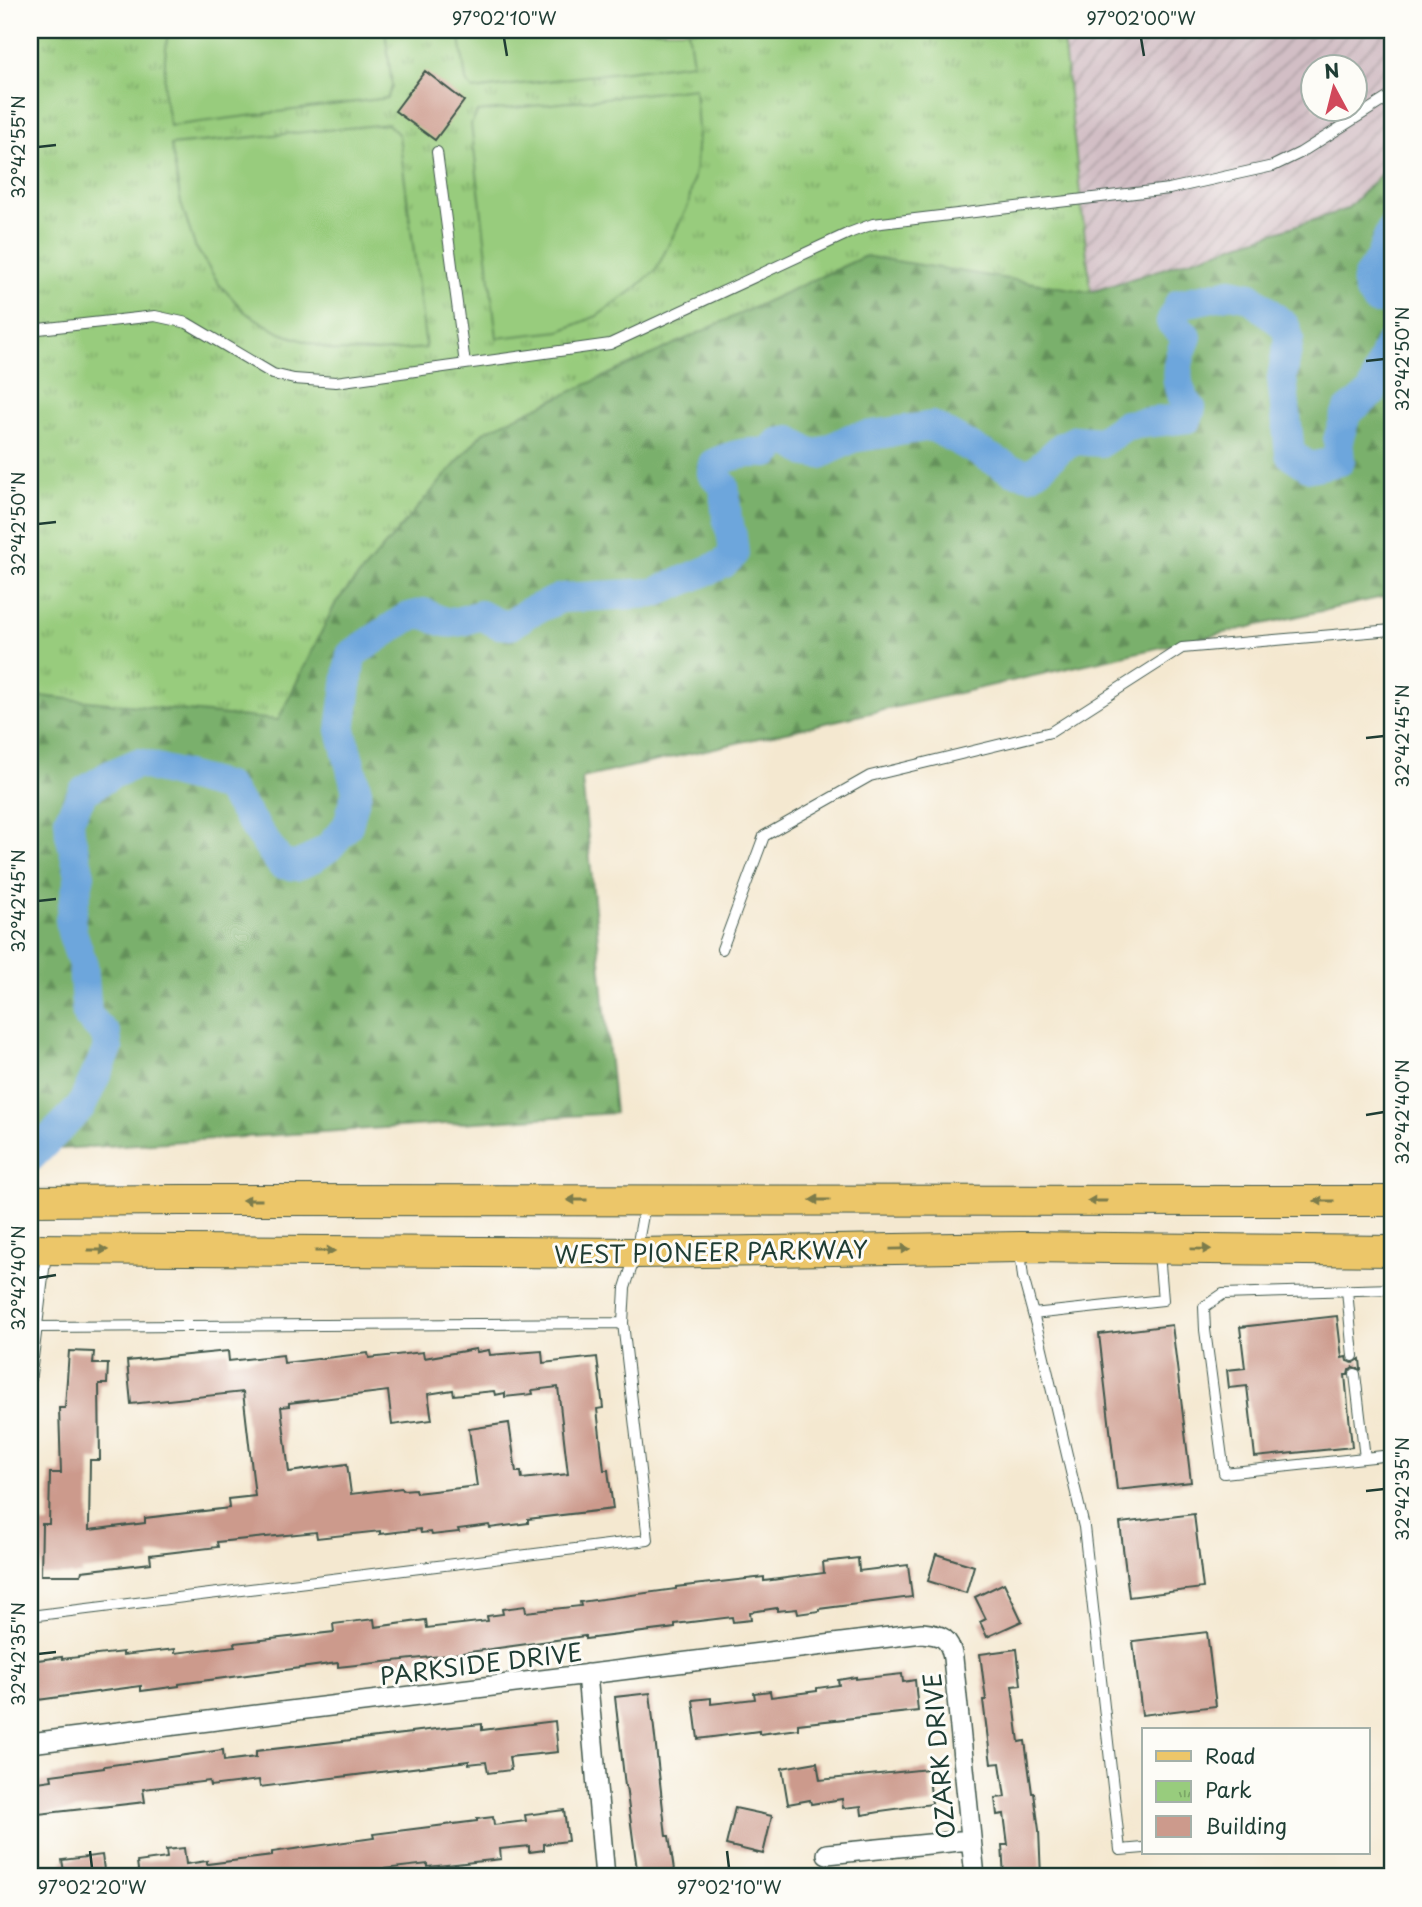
<svg xmlns="http://www.w3.org/2000/svg" width="1422" height="1907" font-family="'Playpen Sans',sans-serif">
<style>
.industrial{fill:url(#industrial-furrows);fill-rule:evenodd}
.forest{fill:url(#forest-firs);stroke:#4c7650;stroke-width:2}
.park{fill:url(#park-tufts);stroke:#5c8458;stroke-width:2}
.pitch{fill:#98cc7d;stroke:#5c8458;stroke-width:2}
.lines{fill:none;stroke-linecap:round;stroke-linejoin:round}
.river{stroke:#6da6dc;stroke-width:30}
.building{fill:#cc9a8c;fill-rule:evenodd}
.lane-casing{stroke:#3f574b;stroke-width:12}
.street-casing{stroke:#3f574b;stroke-width:22}
.primary-casing{stroke:#3f574b;stroke-width:32}
.lane{stroke:#fff;stroke-width:10}
.street{stroke:#fff;stroke-width:19}
.primary{stroke:#ecc669;stroke-width:30}
.oneway{fill:#7b7b4c}
.ticks{fill:none;stroke:#1f3d34;stroke-width:2.5}
.labels{text-anchor:middle;dominant-baseline:central;stroke-width:6;stroke-linejoin:round;paint-order:stroke}
.street-label{font-size:24px;fill:#1f3d34;stroke:#fdfcf7}
.neatline{fill:none;stroke:#1f3d34;stroke-width:2.5}
.ticks-label{font-size:18px;text-anchor:middle;fill:#1f3d34}
</style>
<defs>
<pattern id="industrial-furrows" width="10" height="10" patternUnits="userSpaceOnUse" patternTransform="scale(1.75)"><rect width="10" height="10" fill="#d2bec5"/><path d="M-1 1l2-2M0 10L10 0M9 11l2-2" fill="none" stroke="#aa9ca1"/></pattern>
<pattern id="forest-firs" width="22" height="20" patternUnits="userSpaceOnUse" patternTransform="scale(1.75)"><rect width="22" height="20" fill="#7ab06c"/><path d="M5 1l3.5 6h-7zM16 11l3.5 6h-7z" fill="#63905a"/></pattern>
<pattern id="park-tufts" width="24" height="20" patternUnits="userSpaceOnUse" patternTransform="scale(1.75)"><rect width="24" height="20" fill="#98cc7d"/><path d="M3 7l-1-3M5 7V3M7 7l1-3M15 17l-1-3M17 17v-4M19 17l1-3" fill="none" stroke="#7ba767"/></pattern>
</defs>
<rect width="100%" height="100%" fill="#fdfcf7"/>
<filter id="ink" filterUnits="userSpaceOnUse"><feTurbulence type="fractalNoise" baseFrequency=".0143" numOctaves="2"/><feDisplacementMap in="SourceGraphic" scale="14" xChannelSelector="R" yChannelSelector="G"/><feConvolveMatrix kernelMatrix="1 2 1 2 8 2 1 2 1" color-interpolation-filters="sRGB"/></filter>
<filter id="wash" filterUnits="userSpaceOnUse"><feTurbulence type="fractalNoise" baseFrequency=".00686" numOctaves="4" result="noise"/><feDisplacementMap in="SourceGraphic" scale="28" xChannelSelector="R" yChannelSelector="G"/><feGaussianBlur stdDeviation="1.57" result="paint"/><feColorMatrix in="noise" values="0 0 0 0 0 0 0 0 0 0 0 0 0 0 0 0 0 1.4 0 .05"/><feComposite in="paint" operator="in"/></filter>
<g filter="url(#wash)">
<rect width="100%" height="100%" fill="#f4e8d0"/>
<path class="industrial" d="M 1062,30 L 1392,30 L 1392,163 L 1347,209 L 1091,292 ZM 1314,66 L 1356,66 L 1356,108 L 1314,108 Z"/>
<path class="forest" d="M 1392,163 L 1392,595 L 582,778 L 615,1113 L 30,1151 L 30,695 L 278,720 L 336,602 L 483,432 L 865,256 L 1091,292 L 1347,209 Z"/>
<path class="park" d="M 30,30 L 1062,30 L 1091,292 L 865,256 L 483,432 L 336,602 L 278,720 L 30,695 Z"/>
<path class="pitch" d="M 168,30 L 385,30 L 392,87 L 387,98 L 170,126 L 164,95 L 165,58 Z
M 459,30 L 688,30 L 693,63 L 473,90 L 466,81 Z
M 695,88 L 698,130 L 696,166 L 688,206 L 656,270 L 632,291 L 597,316 L 560,331 L 497,338 L 471,124 L 478,112 Z
M 388,124 L 399,135 L 426,348 L 377,352 L 335,351 L 280,333 L 245,312 L 219,284 L 195,246 L 181,203 L 171,145 Z"/>
<g class="lines">
<path class="river" d="M 1392,229 C 1387,238 1384,250 1379,260 C 1369,279 1359,277 1375,300 L 1392,300
M 30,1158 L 81,1107 L 108,1049 L 106,1035 L 87,1015 L 83,965 L 72,932 L 70,919 L 80,875 L 70,834 L 69,819 L 83,792 L 110,775 L 138,763 L 227,787 L 281,864 L 296,866 L 312,859 L 329,847 L 348,825 L 357,791 L 341,730 L 351,655 L 406,618 L 424,613 C 450,627 453,624 480,615 L 499,624 L 511,625 L 527,613 L 561,598 L 654,593 L 723,564 L 734,554 L 732,536 L 727,519 L 724,486 L 712,473 L 713,464 C 733,454 746,452 768,453 L 778,443 L 790,441 L 807,452 L 820,454 L 852,438 L 932,426 L 1012,470 L 1030,474 L 1039,468 L 1062,447 L 1076,440 L 1101,442 L 1126,425 L 1188,418 L 1191,408 C 1171,386 1176,362 1187,337 L 1171,322 L 1179,304 L 1231,293 L 1250,297 L 1285,326 L 1289,338 L 1282,378 L 1290,454 L 1310,467 L 1340,461 L 1338,440 L 1347,412 L 1372,393 L 1381,364 L 1388,346 L 1392,342"/>
</g>
<g id="blocks">
<path class="building" d="M 425,71 L 464,101 L 435,140 L 395,111 Z
M 1337,1316 L 1342,1358 L 1346,1357 L 1347,1361 L 1353,1363 L 1360,1359 L 1361,1370 L 1353,1367 L 1349,1370 L 1348,1375 L 1345,1375 L 1352,1447 L 1255,1457 L 1247,1386 L 1229,1388 L 1227,1370 L 1245,1368 L 1240,1327 Z
M 1172,1325 L 1191,1482 L 1117,1490 L 1099,1334 Z
M 476,1349 L 477,1352 L 489,1350 L 490,1355 L 542,1351 L 543,1363 L 597,1357 L 603,1408 L 597,1409 L 604,1470 L 608,1470 L 613,1509 L 528,1519 L 528,1523 L 490,1528 L 489,1525 L 458,1529 L 459,1532 L 432,1535 L 431,1532 L 421,1533 L 420,1529 L 380,1534 L 380,1531 L 317,1538 L 316,1532 L 217,1542 L 218,1547 L 150,1555 L 151,1563 L 82,1571 L 81,1575 L 41,1575 L 42,1524 L 49,1524 L 50,1473 L 61,1473 L 59,1408 L 65,1408 L 69,1351 L 94,1352 L 93,1364 L 108,1364 L 107,1384 L 99,1384 L 100,1460 L 90,1460 L 89,1530 L 145,1523 L 145,1518 L 229,1508 L 228,1499 L 255,1496 L 243,1392 L 131,1404 L 127,1361 L 228,1351 L 229,1361 L 283,1355 L 284,1363 L 368,1353 L 369,1358 L 423,1352 L 424,1358 ZM 558,1387 L 568,1474 L 522,1479 L 521,1472 L 516,1472 L 509,1423 L 469,1429 L 477,1486 L 416,1493 L 415,1489 L 403,1490 L 402,1488 L 351,1494 L 347,1464 L 289,1472 L 281,1407 L 289,1406 L 289,1403 L 388,1391 L 392,1425 L 432,1420 L 428,1394 L 453,1390 L 454,1395 L 494,1391 L 495,1395 L 505,1393 L 505,1397 L 533,1394 L 532,1390 Z
M 1194,1514 L 1203,1588 L 1129,1597 L 1120,1523 Z
M 936,1554 L 974,1566 L 966,1593 L 928,1581 Z
M 858,1558 L 859,1571 L 908,1565 L 912,1597 L 819,1609 L 819,1611 L 798,1614 L 797,1609 L 777,1611 L 777,1608 L 750,1612 L 751,1620 L 733,1622 L 732,1617 L 675,1624 L 675,1628 L 585,1639 L 585,1636 L 441,1656 L 338,1667 L 338,1663 L 179,1684 L 179,1686 L 141,1691 L 141,1686 L 30,1701 L 30,1661 L 62,1657 L 62,1659 L 123,1652 L 123,1655 L 175,1649 L 175,1653 L 235,1646 L 234,1643 L 334,1632 L 333,1624 L 374,1619 L 375,1627 L 426,1620 L 427,1628 L 488,1621 L 487,1616 L 503,1614 L 502,1609 L 525,1606 L 526,1612 L 581,1606 L 580,1602 L 676,1589 L 676,1587 L 764,1577 L 764,1581 L 824,1573 L 823,1562 Z
M 1004,1583 L 1022,1621 L 987,1637 L 980,1622 L 986,1619 L 975,1597 Z
M 1207,1632 L 1216,1706 L 1142,1715 L 1133,1641 Z
M 1017,1649 L 1021,1685 L 1012,1686 L 1019,1742 L 1025,1741 L 1032,1793 L 1034,1793 L 1039,1830 L 1041,1877 L 1004,1877 L 1002,1845 L 1008,1845 L 1004,1814 L 997,1815 L 995,1798 L 1005,1797 L 1000,1763 L 991,1764 L 983,1700 L 986,1700 L 980,1654 Z
M 902,1674 L 903,1682 L 915,1680 L 918,1711 L 798,1724 L 798,1729 L 759,1734 L 759,1731 L 698,1739 L 693,1700 L 711,1698 L 711,1704 L 755,1699 L 754,1693 L 770,1691 L 771,1697 L 817,1691 L 817,1688 L 839,1685 L 838,1680 L 856,1677 L 856,1679 Z
M 650,1693 L 666,1836 L 669,1836 L 675,1877 L 638,1877 L 626,1786 L 625,1786 L 615,1697 Z
M 555,1721 L 558,1752 L 509,1757 L 511,1770 L 488,1773 L 486,1762 L 469,1764 L 469,1761 L 260,1787 L 259,1780 L 210,1786 L 209,1781 L 143,1789 L 145,1802 L 30,1815 L 30,1783 L 52,1780 L 51,1775 L 104,1768 L 104,1766 L 223,1750 L 224,1761 L 256,1757 L 256,1751 L 412,1733 L 412,1732 L 452,1727 L 482,1724 L 482,1730 Z
M 817,1762 L 820,1780 L 928,1769 L 932,1804 L 880,1811 L 880,1812 L 862,1815 L 861,1806 L 843,1808 L 842,1799 L 811,1804 L 810,1800 L 788,1804 L 782,1768 Z
M 735,1808 L 772,1816 L 763,1854 L 726,1845 Z
M 564,1810 L 568,1841 L 544,1844 L 544,1850 L 529,1852 L 529,1846 L 500,1849 L 501,1859 L 428,1867 L 428,1864 L 312,1877 L 139,1877 L 137,1862 L 167,1858 L 166,1850 L 184,1848 L 186,1864 L 207,1861 L 207,1864 L 272,1856 L 272,1852 L 374,1838 L 373,1834 L 477,1821 L 477,1819 L 493,1817 L 494,1825 L 526,1821 L 525,1815 Z
M 102,1855 L 105,1877 L 65,1877 L 62,1860 Z"/>
</g>
</g>
<g filter="url(#ink)">
<use href="#blocks" fill-opacity="0" stroke="#3f574b" stroke-width="2"/>
<g class="lines">
<defs>
<path id="lane" d="M 437,152 L 465,364
M 30,330 L 155,316 L 187,323 L 273,374 L 294,379 L 336,382 L 610,344 L 849,233 L 873,224 L 1169,189 L 1273,166 L 1300,153 L 1392,95
M 722,949 L 764,836 L 870,776 L 1051,732 L 1182,648 L 1392,630
M 1020,1251 L 1023,1277 L 1039,1336 L 1084,1527 L 1120,1850 L 1144,1848
M 1392,1289 L 1223,1294 L 1204,1307 L 1205,1330 L 1224,1473 L 1392,1455
M 1347,1290 L 1353,1356
M 1033,1314 L 1163,1300 L 1159,1253
M 37,1327 L 623,1323
M 1355,1374 L 1365,1458
M 30,1382 L 46,1253
M 30,1616 L 648,1540 L 623,1323 L 625,1288 L 636,1253 L 645,1204"/>
<path id="street" d="M 587,1674 L 605,1877
M 30,1743 L 922,1633 C 942,1635 949,1637 953,1658 L 975,1877
M 827,1854 L 970,1840"/>
<path id="primary" d="M 30,1201 L 182,1200 L 1392,1201
M 30,1249 L 636,1253 L 1020,1247 L 1392,1251"/>
</defs>
<use href="#lane" class="lane-casing"/>
<use href="#street" class="street-casing"/>
<use href="#primary" class="primary-casing"/>
<use href="#lane" class="lane"/>
<use href="#street" class="street"/>
<use href="#primary" class="primary"/>
</g>
<defs><path id="oneway-solid" d="M-6-.8H1V-3.2L6.5 0L1 3.2V.8H-6Z" transform="scale(1.75)"/></defs>
<g class="oneway">
<use href="#oneway-solid" transform="translate(252 1200) rotate(-180)"/>
<use href="#oneway-solid" transform="translate(577 1200) rotate(-180)"/>
<use href="#oneway-solid" transform="translate(820 1200) rotate(-180)"/>
<use href="#oneway-solid" transform="translate(1097 1201) rotate(-180)"/>
<use href="#oneway-solid" transform="translate(1324 1201) rotate(-180)"/>
<use href="#oneway-solid" transform="translate(900 1249) rotate(-1)"/>
<use href="#oneway-solid" transform="translate(1201 1249) rotate(1)"/>
<use href="#oneway-solid" transform="translate(98 1250)"/>
<use href="#oneway-solid" transform="translate(325 1251)"/>
</g>
</g>
<path class="ticks" d="M 504,38 L 507,56M 1141,38 L 1144,56M 38,147 L 56,145M 1366,361 L 1384,359M 38,524 L 56,522M 1366,738 L 1384,736M 38,901 L 56,899M 1366,1115 L 1384,1112M 38,1278 L 56,1275M 1366,1491 L 1384,1489M 38,1654 L 56,1652M 90,1851 L 92,1868M 727,1851 L 729,1868"/>
<g class="labels">
<g class="street-label">
<text transform="translate(711 1251) rotate(-1)">WEST PIONEER PARKWAY</text>
<text transform="translate(481 1663) rotate(-7)">PARKSIDE DRIVE</text>
<text transform="translate(938 1756) rotate(-95)">OZARK DRIVE</text>
</g>
</g>
<rect width="1422" height="1907" fill="none" stroke="#fdfcf7" stroke-width="77"/>
<rect x="1142" y="1728" width="228" height="126" fill="#fdfcf7" stroke="#a4b0a9" stroke-width="2"/>
<rect x="1156" y="1751" width="35" height="10" fill="#ecc669" stroke="#a4b0a9" stroke-width="2"/>
<text x="1205" y="1764" font-size="21" fill="#1f3d34">Road</text>
<rect x="1156" y="1781" width="35" height="21" fill="url(#park-tufts)" stroke="#a4b0a9" stroke-width="2"/>
<text x="1205" y="1798" font-size="21" fill="#1f3d34">Park</text>
<rect x="1156" y="1816" width="35" height="21" fill="#cc9a8c" stroke="#a4b0a9" stroke-width="2"/>
<text x="1205" y="1834" font-size="21" fill="#1f3d34">Building</text>
<g transform="translate(1334 88) rotate(353)"><circle r="33" fill="#fdfcf7" stroke="#a4b0a9" stroke-width="2"/>
<path d="M0-5L12 26L0 18L-12 26Z" fill="#d1495b"/>
<text y="-10" font-size="19" font-weight="bold" text-anchor="middle" fill="#1f3d34">N</text>
</g>
<rect x="38" y="38" width="1346" height="1830" class="neatline"/>
<g class="ticks-label">
<text x="504" y="25">97°02'10"W</text>
<text x="1141" y="25">97°02'00"W</text>
<text transform="translate(19 147) rotate(-90)" y="6">32°42'55"N</text>
<text transform="translate(1403 359) rotate(-90)" y="6">32°42'50"N</text>
<text transform="translate(19 524) rotate(-90)" y="6">32°42'50"N</text>
<text transform="translate(1403 736) rotate(-90)" y="6">32°42'45"N</text>
<text transform="translate(19 901) rotate(-90)" y="6">32°42'45"N</text>
<text transform="translate(1403 1112) rotate(-90)" y="6">32°42'40"N</text>
<text transform="translate(19 1278) rotate(-90)" y="6">32°42'40"N</text>
<text transform="translate(1403 1489) rotate(-90)" y="6">32°42'35"N</text>
<text transform="translate(19 1654) rotate(-90)" y="6">32°42'35"N</text>
<text x="92" y="1894">97°02'20"W</text>
<text x="729" y="1894">97°02'10"W</text>
</g>
</svg>
